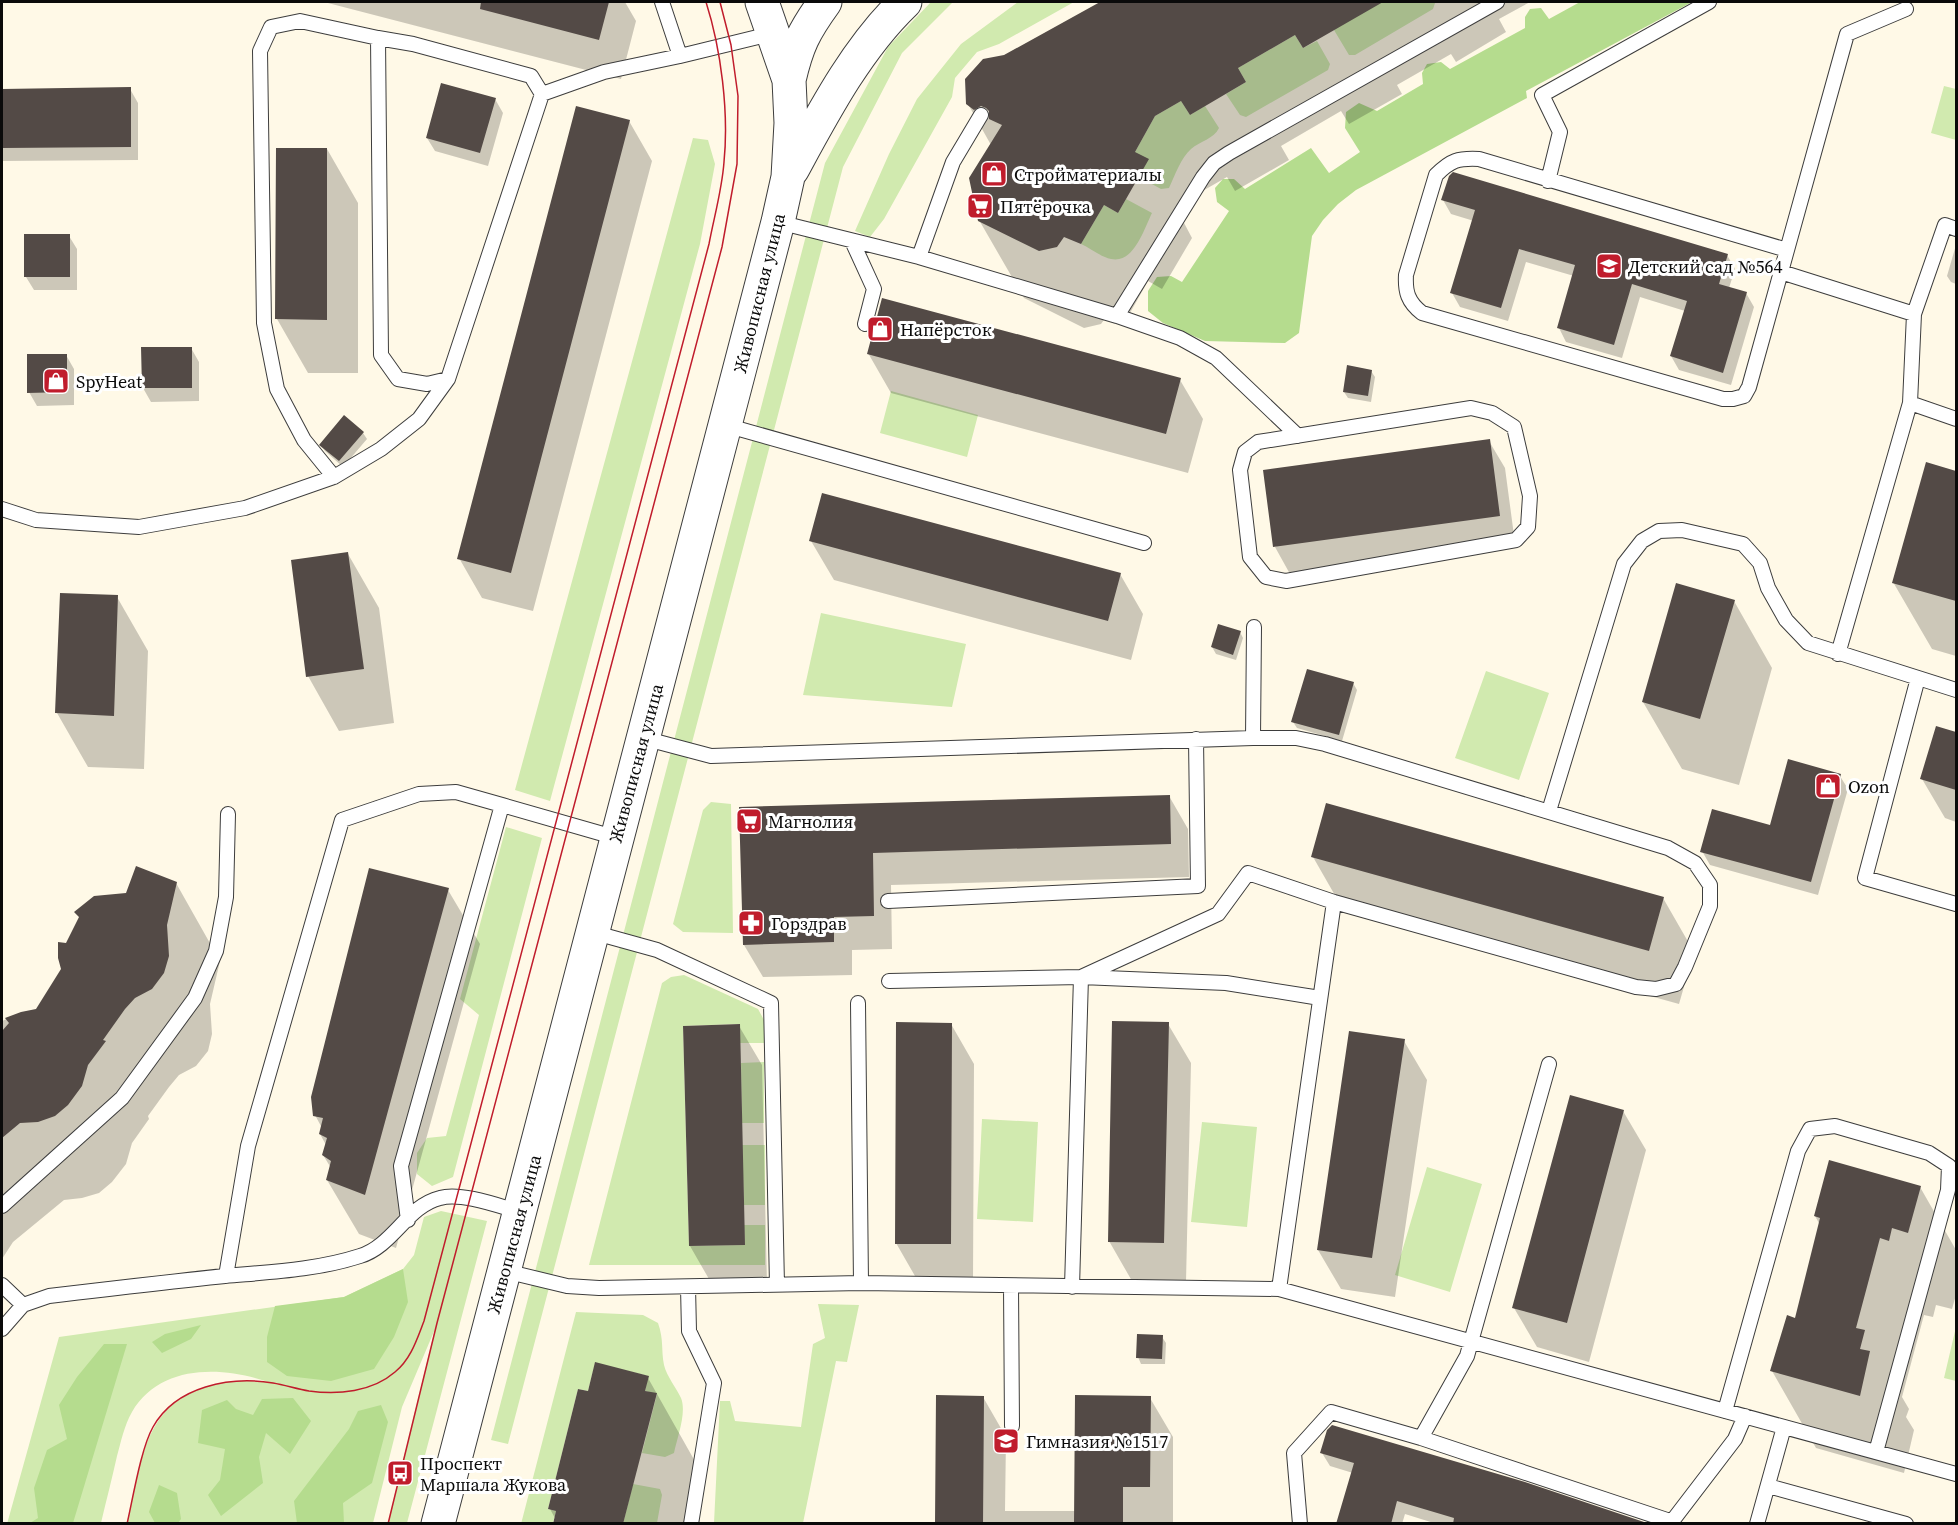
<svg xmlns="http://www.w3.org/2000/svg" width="1958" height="1525" font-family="'Source Serif 4',serif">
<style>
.green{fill:#d1eaaf}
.forest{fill:#b5dc8e}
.shadow{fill:#0003}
.building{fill:#534a46}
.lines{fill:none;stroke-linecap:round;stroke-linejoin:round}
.service-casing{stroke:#3d3d3d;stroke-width:16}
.tertiary-casing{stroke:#3d3d3d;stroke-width:35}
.service{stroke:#fff;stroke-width:14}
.tertiary{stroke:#fff;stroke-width:33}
.tram{stroke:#c01c2c;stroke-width:1.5}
.labels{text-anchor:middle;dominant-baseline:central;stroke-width:6;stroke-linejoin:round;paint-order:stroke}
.poi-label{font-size:18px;fill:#0a0a0a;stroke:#fff;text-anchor:start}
.street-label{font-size:18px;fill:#0a0a0a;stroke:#fff}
</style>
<rect width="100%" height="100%" fill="#fff9e7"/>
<path class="green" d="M 931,2 L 953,2 L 902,53 L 843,167 L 508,1444 L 491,1440 L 825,163 L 888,47 Z
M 1018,2 L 1074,2 L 999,44 L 977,52 L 955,78 L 952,97 L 884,219 L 870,237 L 855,231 L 889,154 L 917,99 L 961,44 Z
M 1364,2 L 1435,2 L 1435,3 L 1433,9 L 1355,55 L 1349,55 L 1334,30 L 1354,7 Z
M 1295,35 L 1303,48 L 1317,41 L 1330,64 L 1328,70 L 1246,117 L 1240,115 L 1226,94 L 1246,82 L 1238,68 Z
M 1944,86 L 1956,89 L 1956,140 L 1931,133 Z
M 1181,101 L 1190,115 L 1205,106 L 1219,128 C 1214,139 1200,141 1191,149 C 1181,158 1175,175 1169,188 L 1161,189 L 1139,177 L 1135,152 L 1155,116 Z
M 693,138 L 708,140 L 715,164 L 700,244 L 550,801 L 515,790 Z
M 1126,199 L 1152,213 C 1144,229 1134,264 1111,259 C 1101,257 1090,248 1081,244 L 1104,205 L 1118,213 Z
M 891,391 L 978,415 L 967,457 L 880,433 Z
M 821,613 L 966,644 L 952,707 L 803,695 Z
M 1486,671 L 1549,693 L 1519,780 L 1455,758 Z
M 711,802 L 731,804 L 733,933 L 683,932 L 673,924 L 703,810 Z
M 506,827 L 542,838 L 453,1177 L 432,1186 L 417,1174 L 417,1153 L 427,1138 L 446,1136 L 479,1015 L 460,999 Z
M 684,975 L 758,1009 L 764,1020 L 764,1043 L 740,1043 L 739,1024 L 683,1026 L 689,1246 L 745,1245 L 744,1225 L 765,1225 L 765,1265 L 589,1265 L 662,983 L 671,977 Z
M 764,1062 L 764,1123 L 742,1123 L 741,1063 Z
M 982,1119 L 1038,1122 L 1033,1222 L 977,1219 Z
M 1202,1122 L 1257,1127 L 1247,1227 L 1191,1222 Z
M 742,1145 L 765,1145 L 765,1205 L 744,1205 Z
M 1427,1167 L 1482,1184 L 1450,1292 L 1395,1275 Z
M 441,1211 L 487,1221 L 407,1523 L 388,1523 L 435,1329 L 402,1407 L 373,1523 L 127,1523 C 140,1471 142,1409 200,1389 C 211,1385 224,1382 236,1381 C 246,1380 258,1382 268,1382 C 222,1366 160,1364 132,1412 C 124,1426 121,1442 117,1456 C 112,1479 106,1501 101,1523 L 7,1524 L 59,1337 L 344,1297 L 403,1269 L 414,1255 L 424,1217 Z
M 818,1304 L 859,1305 L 847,1362 L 836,1361 L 803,1523 L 714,1523 L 720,1401 L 730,1401 L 735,1421 L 801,1427 L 813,1344 L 825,1338 Z
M 576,1312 L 643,1315 L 658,1323 C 664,1340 661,1350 664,1365 C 667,1377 676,1387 681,1398 C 687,1413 677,1438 674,1453 L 665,1457 L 642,1453 L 657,1394 L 645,1391 L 648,1376 L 595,1363 L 588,1391 L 578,1389 L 548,1509 L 556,1511 L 553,1523 L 521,1524 Z
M 1956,1327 L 1956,1381 L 1944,1378 Z
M 633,1484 L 660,1489 L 662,1495 L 657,1523 L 623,1524 Z"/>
<path class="forest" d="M 1580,2 L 1692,2 L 1526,91 L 1527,98 L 1356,190 L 1338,204 L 1323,220 L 1312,236 L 1299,333 L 1285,343 L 1205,341 L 1163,323 L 1148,311 L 1148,291 L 1157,277 L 1171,276 L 1182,282 L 1229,211 L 1217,202 L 1215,188 L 1223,179 L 1234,179 L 1245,189 L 1311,148 L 1329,173 L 1360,152 L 1345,128 L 1346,112 L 1359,103 L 1377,111 L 1423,84 L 1422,73 L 1427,64 L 1441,62 L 1450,69 L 1525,28 L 1525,17 L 1530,9 L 1541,8 L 1549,19 Z
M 403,1269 L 408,1302 L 394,1337 L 374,1369 L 331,1381 L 287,1376 L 267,1362 L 267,1337 L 275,1306 L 344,1297 Z
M 201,1325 L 191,1339 L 162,1353 L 152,1342 L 165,1334 Z
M 104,1344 L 127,1344 L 73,1523 L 30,1523 L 38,1518 L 34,1488 L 47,1450 L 67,1439 L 59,1405 L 77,1377 Z
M 293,1398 L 311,1421 L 290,1454 L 266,1433 L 259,1457 L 263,1483 L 221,1516 L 208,1495 L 220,1480 L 225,1449 L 198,1443 L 202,1410 L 227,1400 L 236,1409 L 253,1415 L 262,1399 Z
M 381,1405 L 388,1422 L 372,1483 L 343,1503 L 344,1523 L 297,1523 L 294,1501 L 349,1429 L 358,1411 Z
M 159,1485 L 177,1493 L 181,1519 L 178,1523 L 155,1523 L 149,1512 Z"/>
<path class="shadow" d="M 324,2 L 625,2 L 636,21 L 621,79 Z
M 1103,2 L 1530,2 L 1499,19 L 1506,32 L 1456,62 L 1451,54 L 1397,85 L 1402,94 L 1349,124 L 1341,111 L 1281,146 L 1289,160 L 1235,191 L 1227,177 L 1199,193 L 1183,221 L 1192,238 L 1162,289 L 1148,281 L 1126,320 L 1109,313 L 1101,324 L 1084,328 L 1024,298 L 979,220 L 991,145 L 968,104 L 1005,56 Z
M 130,89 L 138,103 L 138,160 L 2,161 L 2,90 Z
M 495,99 L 503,113 L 488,166 L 435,151 L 427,138 Z
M 629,121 L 652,161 L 533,611 L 482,598 L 459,558 Z
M 327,149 L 358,203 L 358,373 L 308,373 L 277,319 Z
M 1443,200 L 1727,255 L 1735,269 L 1729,288 L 1746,293 L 1754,307 L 1731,385 L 1679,370 L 1671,356 L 1685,311 L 1640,297 L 1622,358 L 1566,342 L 1559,328 L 1574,276 L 1526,262 L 1508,321 L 1460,307 L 1452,293 L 1474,221 L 1451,214 Z
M 69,236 L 77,249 L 77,290 L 34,290 L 26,277 Z
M 1956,245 L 1956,284 L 1951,282 L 1947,276 Z
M 191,348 L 199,362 L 199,401 L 151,402 L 143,388 Z
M 868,353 L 1180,380 L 1203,419 L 1188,473 L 891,393 Z
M 66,355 L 74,369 L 74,405 L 37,406 L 29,392 Z
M 1371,371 L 1375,377 L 1371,402 L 1348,398 L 1344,392 Z
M 363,433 L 367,439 L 343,467 L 325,451 L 321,445 Z
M 1489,441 L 1505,468 L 1515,543 L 1290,574 L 1275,547 Z
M 1927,464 L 1956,473 L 1956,656 L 1932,649 L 1893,582 Z
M 811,541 L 1120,574 L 1143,614 L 1131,660 L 834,580 Z
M 348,554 L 379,608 L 394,723 L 339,731 L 308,676 Z
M 117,597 L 148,651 L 144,769 L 88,767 L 57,713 Z
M 1734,601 L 1772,668 L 1739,785 L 1682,769 L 1643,702 Z
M 1240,632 L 1243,638 L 1236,660 L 1216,654 L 1212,647 Z
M 1353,683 L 1357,690 L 1342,741 L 1297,728 L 1293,722 Z
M 1937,727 L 1956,733 L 1956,822 L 1945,818 L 1922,779 Z
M 1840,776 L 1848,789 L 1818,895 L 1710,865 L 1702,851 L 1771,827 Z
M 1169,796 L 1188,829 L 1189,877 L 891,885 L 892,949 L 852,950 L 852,975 L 763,977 L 744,945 L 741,808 Z
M 1313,857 L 1663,898 L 1694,952 L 1679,1004 L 1344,911 Z
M 176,883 L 220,961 L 210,1004 L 212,1034 L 208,1051 L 196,1066 L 179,1075 L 169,1087 L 148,1116 L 149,1119 L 132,1143 L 126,1164 L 112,1182 L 99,1193 L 82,1198 L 64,1200 L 13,1242 L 2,1259 L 2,1021 L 21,1013 L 37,1011 L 62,970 L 67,944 L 127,894 Z
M 448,890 L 480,944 L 396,1248 L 359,1234 L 327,1180 L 331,1168 L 323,1155 L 326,1145 L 320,1134 L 322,1128 L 315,1115 Z
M 951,1024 L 974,1064 L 973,1283 L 919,1283 L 896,1243 Z
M 1168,1024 L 1191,1063 L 1186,1282 L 1132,1281 L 1109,1241 Z
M 739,1026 L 762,1065 L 767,1284 L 713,1286 L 690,1246 L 685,1027 Z
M 1404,1041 L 1427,1080 L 1395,1297 L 1341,1289 L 1318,1250 Z
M 1623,1111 L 1646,1150 L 1589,1362 L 1537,1347 L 1514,1308 Z
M 1920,1187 L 1956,1250 L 1956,1295 L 1952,1309 L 1936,1305 L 1933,1317 L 1924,1315 L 1902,1397 L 1909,1409 L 1906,1417 L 1914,1430 L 1904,1473 L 1816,1448 L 1772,1371 L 1796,1320 L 1820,1225 L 1815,1216 Z
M 1162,1337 L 1166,1343 L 1165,1364 L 1141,1364 L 1138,1357 Z
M 648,1378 L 701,1472 L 687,1524 L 555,1524 L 556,1520 L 550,1509 L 589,1392 Z
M 983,1397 L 1006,1437 L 1005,1511 L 1075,1511 L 1150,1398 L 1173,1437 L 1173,1524 L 936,1524 Z
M 1322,1453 L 1613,1524 L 1437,1524 L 1405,1514 L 1402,1524 L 1338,1524 L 1353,1473 L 1330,1466 Z"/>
<path class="building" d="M 481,2 L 609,2 L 599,40 L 480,9 Z
M 1100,2 L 1383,2 L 1303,48 L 1295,35 L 1238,68 L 1246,82 L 1190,115 L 1181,101 L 1155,116 L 1135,152 L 1149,159 L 1118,213 L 1104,205 L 1081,244 L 1064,237 L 1057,247 L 1039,251 L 978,221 L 969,178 L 1002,125 L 989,119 L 989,111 L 986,108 L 981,106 L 974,110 L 966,104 L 965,79 L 983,59 L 1004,55 Z
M 441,83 L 496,98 L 480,153 L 426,138 Z
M 131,87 L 131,147 L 2,148 L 2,89 Z
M 576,106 L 630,120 L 511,573 L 457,559 Z
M 276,148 L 327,148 L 327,320 L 275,319 Z
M 1453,172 L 1728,254 L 1719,284 L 1747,292 L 1723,373 L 1670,356 L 1687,301 L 1632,284 L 1614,345 L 1557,328 L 1575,265 L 1519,249 L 1501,308 L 1450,293 L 1475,210 L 1441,200 L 1449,176 Z
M 24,234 L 70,234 L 70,277 L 24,277 Z
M 882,298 L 1181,378 L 1166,434 L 867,354 Z
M 141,347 L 192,347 L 192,388 L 142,388 Z
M 27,354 L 67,354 L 67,392 L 27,393 Z
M 1347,365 L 1372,370 L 1368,396 L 1343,392 Z
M 344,415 L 364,432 L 339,461 L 319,445 Z
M 1490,439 L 1500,516 L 1273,547 L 1263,470 Z
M 1926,462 L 1956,471 L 1956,601 L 1892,583 Z
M 822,493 L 1121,573 L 1108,621 L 809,541 Z
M 348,552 L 364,669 L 306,677 L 291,560 Z
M 1676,583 L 1735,600 L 1700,719 L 1642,702 Z
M 60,593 L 118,595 L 114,716 L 55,713 Z
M 1218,624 L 1241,631 L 1233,655 L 1211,647 Z
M 1307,669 L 1354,682 L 1339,735 L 1291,722 Z
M 1936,726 L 1956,732 L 1956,790 L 1920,779 Z
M 1788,759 L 1841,774 L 1811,882 L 1700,852 L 1712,809 L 1770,825 Z
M 1170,795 L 1171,844 L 873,853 L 874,916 L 834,917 L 834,942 L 743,945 L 739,807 Z
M 1326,803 L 1664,897 L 1649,951 L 1311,857 Z
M 136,866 L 177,882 L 167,925 L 169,956 L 164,973 L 152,989 L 135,998 L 125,1009 L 103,1040 L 106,1041 L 88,1065 L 82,1086 L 68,1105 L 55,1116 L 38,1122 L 20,1123 L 2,1138 L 2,1031 L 9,1023 L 5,1018 L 21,1012 L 36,1009 L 61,969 L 58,958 L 58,942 L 66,943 L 79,917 L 74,912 L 94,896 L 126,893 Z
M 369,868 L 449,888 L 365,1195 L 326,1180 L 331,1161 L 322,1155 L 327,1138 L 319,1134 L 323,1118 L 313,1116 L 311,1097 Z
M 1112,1021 L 1169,1022 L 1164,1243 L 1108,1242 Z
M 896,1022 L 952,1023 L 951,1244 L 895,1244 Z
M 740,1024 L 745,1245 L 689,1246 L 683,1026 Z
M 1349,1031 L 1405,1039 L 1372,1258 L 1317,1250 Z
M 1570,1095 L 1624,1110 L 1567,1323 L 1512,1308 Z
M 1829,1160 L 1921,1186 L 1908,1233 L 1892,1228 L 1889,1241 L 1880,1238 L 1856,1328 L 1865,1330 L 1860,1349 L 1870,1351 L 1860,1396 L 1770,1371 L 1787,1315 L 1795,1318 L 1820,1218 L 1814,1216 Z
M 1137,1334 L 1163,1335 L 1162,1359 L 1136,1358 Z
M 595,1362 L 649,1376 L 645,1391 L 657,1393 L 623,1524 L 553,1524 L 556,1511 L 548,1509 L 578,1389 L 588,1391 Z
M 936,1395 L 984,1396 L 983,1524 L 935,1524 Z
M 1075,1395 L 1151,1396 L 1150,1487 L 1123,1487 L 1123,1524 L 1074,1524 Z
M 1332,1425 L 1525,1482 L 1644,1522 L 1643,1524 L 1453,1524 L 1454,1518 L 1397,1501 L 1391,1524 L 1336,1524 L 1354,1463 L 1320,1453 L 1327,1430 Z"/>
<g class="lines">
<defs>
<path id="service" d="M 662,2 L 680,56 L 774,33
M 1548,181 L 1560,132 L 1542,95 L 1709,2
M 778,222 L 919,257 L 1117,316 L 1203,177 L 1214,163 L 1229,153 L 1497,2
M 852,241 L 874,289 L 865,324
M 1787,250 L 1479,159 C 1458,158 1451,160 1436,175 L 1406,275 C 1405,292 1408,302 1422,313 L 1723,399 L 1733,399 L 1744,396 L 1749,387 L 1847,34 L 1906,9
M 919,257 L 953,162 L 981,115
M 1781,272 L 1914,314 L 1910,403 L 1838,654
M 1914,314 L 1945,225 L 1956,229
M 1117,316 L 1180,338 L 1216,358 L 1298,436
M 448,379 L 427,384 L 398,379 L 381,355 L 378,38 L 413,44 L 531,76 L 542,94
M 1910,403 L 1956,419
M 1471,408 L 1492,413 L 1514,427 L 1530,496 L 1528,527 L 1516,540 L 1286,581 L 1266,577 L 1250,557 L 1240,470 L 1245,452 L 1258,442 Z
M 725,425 L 1144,543
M 334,477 L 304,440 L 277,389 L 264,323 L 260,51 L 271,27 L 300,21 L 378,38
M 2,509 L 36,520 L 139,527 L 245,508 L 334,477 L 381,449 L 419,419 L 448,379 L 542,94 L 604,72 L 680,56
M 1918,678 L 1865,878 L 1956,904
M 643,738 L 711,756 L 1253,738 L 1296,738 L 1325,744 L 1668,848 L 1695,863 L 1710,885 L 1710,906 L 1685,967 L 1676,984 L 1656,989 L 1636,987 L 1334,902 L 1248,873 L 1218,914 L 1081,977 L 1072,1287
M 1253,738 L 1254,627
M 1549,811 L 1624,564 L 1642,541 L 1659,531 L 1682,530 L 1743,544 L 1760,563 L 1768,588 L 1786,620 L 1808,643 L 1956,690
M 888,901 L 1198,886 L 1196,739
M 592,932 L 657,950 L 771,1003 L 777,1285
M 889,981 L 1081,977 L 1226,983 L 1320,998
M 858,1003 L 861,1283
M 2,1206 L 122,1098 L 195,998 L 216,951 L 226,897 L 228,814
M 408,1220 L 401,1166 L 502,805 L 617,838
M 505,1271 L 567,1286 L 599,1288 L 861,1283 L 1279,1289 L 1956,1474
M 226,1276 L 248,1146 L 342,820 L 419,794 L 456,792 L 502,805
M 2,1285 L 23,1305 L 49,1296 C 108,1289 167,1282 225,1276 C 270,1272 317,1270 360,1256 C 393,1246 407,1206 440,1198 C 461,1192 499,1206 520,1212
M 1011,1286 L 1012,1426
M 688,1287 L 689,1331 L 714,1383 L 691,1524
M 1279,1289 L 1334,902
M 2,1329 L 23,1305
M 1725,1411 L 1798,1151 L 1810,1129 L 1835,1126 L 1929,1153 L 1949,1166 L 1948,1190 L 1876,1452
M 1421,1438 L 1467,1356 L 1549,1064
M 1768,1486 L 1906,1524
M 1300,1524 L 1294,1453 L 1331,1412 L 1421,1438 L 1670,1521
M 1670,1524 L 1735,1439 L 1745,1416
M 1757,1524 L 1784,1427"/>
<path id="tertiary" d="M 789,80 C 797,45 804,31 825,2
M 792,170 C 824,111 857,48 905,2
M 438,1524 L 778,222 L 788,177 L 791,123 L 789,80 L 762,2"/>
</defs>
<use href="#service" class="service-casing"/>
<use href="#tertiary" class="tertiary-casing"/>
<use href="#service" class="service"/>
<use href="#tertiary" class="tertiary"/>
<path class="tram" d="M 127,1524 C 133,1498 141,1448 153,1427 C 176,1386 230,1376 273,1383 C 285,1385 297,1389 309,1391 C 338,1395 372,1392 395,1372 C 411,1359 417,1339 424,1321 L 709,244 C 714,217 722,190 724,162 C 729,112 721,49 706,2
M 388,1524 L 437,1323 L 722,247 L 737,164 L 738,96 L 731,45 L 720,2"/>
</g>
<defs>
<symbol id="shop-square" viewBox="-11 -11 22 22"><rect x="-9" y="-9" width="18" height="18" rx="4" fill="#c01c2c" stroke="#fff"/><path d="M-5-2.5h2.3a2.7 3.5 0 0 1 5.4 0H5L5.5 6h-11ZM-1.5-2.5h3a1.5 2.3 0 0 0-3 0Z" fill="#fff"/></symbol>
<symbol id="supermarket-square" viewBox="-11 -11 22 22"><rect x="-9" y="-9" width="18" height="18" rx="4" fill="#c01c2c" stroke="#fff"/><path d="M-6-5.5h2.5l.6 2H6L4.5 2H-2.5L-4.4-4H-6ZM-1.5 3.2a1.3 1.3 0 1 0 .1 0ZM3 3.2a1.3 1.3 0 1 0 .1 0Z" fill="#fff"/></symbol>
<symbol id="school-square" viewBox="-11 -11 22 22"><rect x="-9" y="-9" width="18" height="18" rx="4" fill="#c01c2c" stroke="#fff"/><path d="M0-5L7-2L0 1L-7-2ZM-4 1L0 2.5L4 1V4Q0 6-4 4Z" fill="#fff"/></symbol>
<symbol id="pharmacy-square" viewBox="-11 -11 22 22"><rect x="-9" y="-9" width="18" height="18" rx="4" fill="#c01c2c" stroke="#fff"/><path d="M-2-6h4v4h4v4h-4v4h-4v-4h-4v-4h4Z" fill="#fff"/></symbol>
<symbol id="bus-square" viewBox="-11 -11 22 22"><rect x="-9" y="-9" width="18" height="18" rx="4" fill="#c01c2c" stroke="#fff"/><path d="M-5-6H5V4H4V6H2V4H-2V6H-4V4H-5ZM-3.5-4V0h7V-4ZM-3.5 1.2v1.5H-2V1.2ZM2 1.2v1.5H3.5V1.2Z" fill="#fff"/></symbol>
</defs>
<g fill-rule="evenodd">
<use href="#shop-square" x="979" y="159" width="30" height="30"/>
<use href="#supermarket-square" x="965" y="191" width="30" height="30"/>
<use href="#school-square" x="1594" y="251" width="30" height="30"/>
<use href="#shop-square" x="865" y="314" width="30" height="30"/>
<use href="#shop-square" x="41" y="366" width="30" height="30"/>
<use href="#shop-square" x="1813" y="771" width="30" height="30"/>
<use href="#supermarket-square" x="734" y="806" width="30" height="30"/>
<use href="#pharmacy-square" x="736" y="908" width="30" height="30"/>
<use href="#school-square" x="991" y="1426" width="30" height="30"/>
<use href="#bus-square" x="385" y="1458" width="30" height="30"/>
</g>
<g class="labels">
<g class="poi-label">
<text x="1014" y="174">Стройматериалы</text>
<text x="1000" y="206">Пятёрочка</text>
<text x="1628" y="266">Детский сад №564</text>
<text x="900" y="329">Напёрсток</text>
<text x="76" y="381">SpyHeat</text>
<text x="1848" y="786">Ozon</text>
<text x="768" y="821">Магнолия</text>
<text x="771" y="923">Горздрав</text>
<text x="1026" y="1441">Гимназия №1517</text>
<text x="420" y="1463">Проспект<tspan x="420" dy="21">Маршала Жукова</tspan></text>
</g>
<g class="street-label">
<text transform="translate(759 293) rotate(-76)">Живописная улица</text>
<text transform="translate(636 763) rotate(-75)">Живописная улица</text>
<text transform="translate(514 1234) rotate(-75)">Живописная улица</text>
</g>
</g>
<rect width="1958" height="1525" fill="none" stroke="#0a0a0a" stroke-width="6"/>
</svg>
